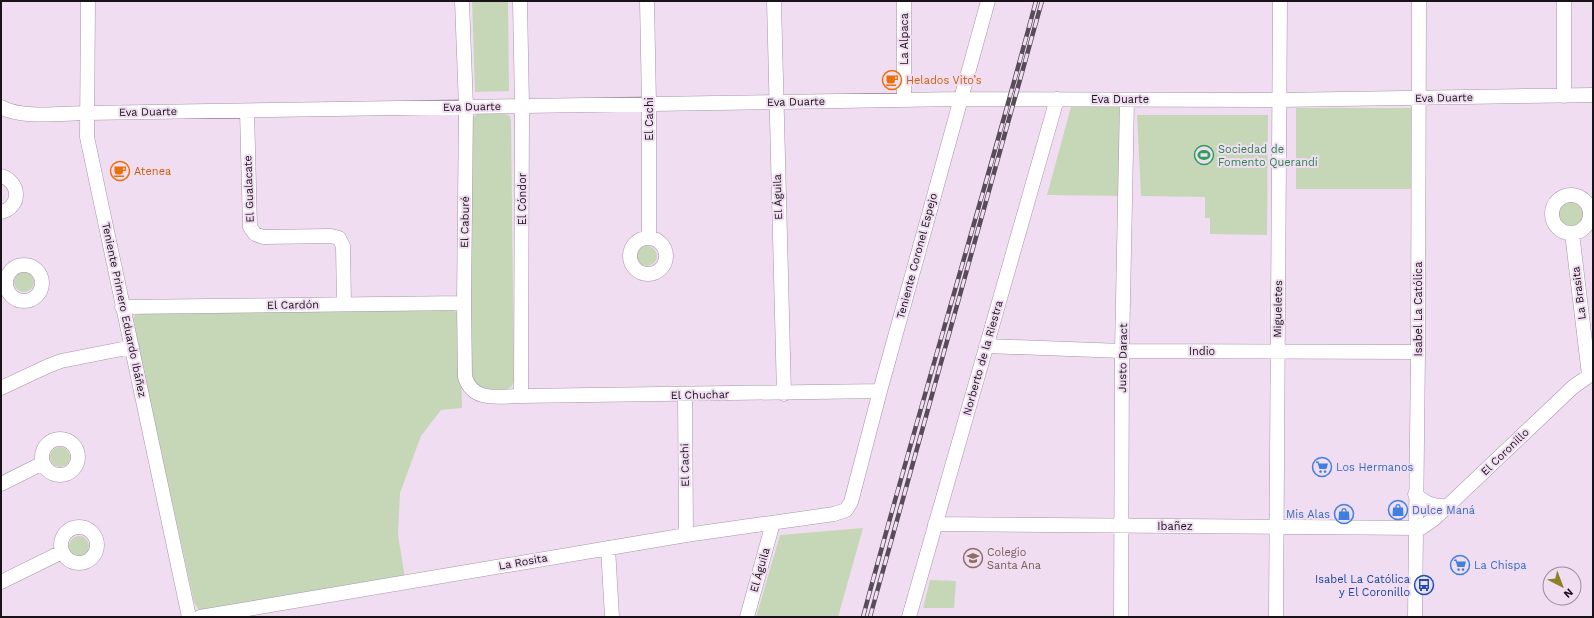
<svg xmlns="http://www.w3.org/2000/svg" width="1594" height="618" font-family="'Work Sans',sans-serif">
<style>
.green{fill:#c6d7b7}
.lines{fill:none;stroke-linecap:round;stroke-linejoin:round}
.minor-casing{stroke:#a794a7;stroke-width:15}
.minor{stroke:#fff;stroke-width:14}
.rail-casing{stroke:#574c57;stroke-width:4.5}
.rail{stroke:#f1ddf2;stroke-width:3;stroke-dasharray:9;stroke-linecap:butt}
.labels{text-anchor:middle;dominant-baseline:central;stroke-width:4;stroke-linejoin:round;paint-order:stroke}
.street-label{font-size:11px;fill:#191219;stroke:#f1ddf2}
.food-label{font-size:11px;fill:#c56008;stroke:#f1ddf2;text-anchor:start}
.leisure-label{font-size:11px;fill:#27864d;stroke:#f1ddf2;text-anchor:start}
.shop-label{font-size:11px;fill:#366cbe;stroke:#f1ddf2;text-anchor:start}
.education-label{font-size:11px;fill:#785e54;stroke:#f1ddf2;text-anchor:start}
.transit-label{font-size:11px;fill:#164399;stroke:#f1ddf2;text-anchor:end}
</style>
<rect width="100%" height="100%" fill="#f1ddf2"/>
<path class="green" d="M 472,1 L 508,1 L 509,91 L 475,92 Z
M 1120,106 L 1121,196 L 1047,195 L 1071,107 Z
M 1296,108 L 1411,108 L 1411,189 L 1296,189 Z
M 478,114 L 505,114 L 510,116 L 511,121 L 514,380 L 512,386 L 508,389 L 484,390 L 474,386 L 471,376 L 470,119 Z
M 1137,115 L 1268,115 L 1267,235 L 1210,234 L 1210,218 L 1205,218 L 1205,197 L 1141,196 Z
M1558 213a13 13 0 1 1 26 0a13 13 0 1 1-26 0Z
M637 256a10 10 0 1 1 20 0a10 10 0 1 1-20 0Z
M14 282a10 10 0 1 1 20 0a10 10 0 1 1-20 0Z
M 444,310 L 452,310 L 458,313 L 460,326 L 462,408 L 441,410 L 421,436 L 400,493 L 398,535 L 405,578 L 209,610 L 198,609 L 194,602 L 134,327 L 133,320 L 135,315 L 149,312 Z
M50 457a10 10 0 1 1 20 0a10 10 0 1 1-20 0Z
M 863,528 L 838,617 L 756,617 L 780,535 Z
M69 546a10 10 0 1 1 20 0a10 10 0 1 1-20 0Z
M 930,580 L 956,581 L 954,608 L 923,608 Z"/>
<g class="lines">
<defs>
<path id="minor" d="M 88,1 L 87,137 L 189,617
M 462,1 L 466,107 L 464,303 L 465,377 C 473,403 499,396 521,396 L 880,391
M 520,1 L 522,106 L 521,396
M 647,1 L 649,104 L 649,237
M 774,1 L 784,394
M 1564,1 L 1564,96
M 904,100 L 904,1
M 1,107 C 21,119 64,113 87,113 L 960,99 L 1280,100 L 1593,95
M 247,111 L 250,227 L 255,234 L 263,237 L 331,236 L 339,238 L 343,246 L 344,304
M 1,176 C 20,181 22,207 1,212
M1552 214a19 19 0 1 1 38 0a19 19 0 1 1-38 0Z
M 1572,233 L 1589,375
M630 256a18 18 0 1 1 36 0a18 18 0 1 1-36 0Z
M6 283a18 18 0 1 1 36 0a18 18 0 1 1-36 0Z
M 122,307 L 464,303
M 986,346 L 1122,351 L 1418,352
M 1,388 L 48,366 L 61,361 L 132,347
M 685,395 L 686,535
M42 457a18 18 0 1 1 36 0a18 18 0 1 1-36 0Z
M 1,484 L 43,463
M 1415,494 C 1426,504 1434,507 1448,506
M 935,524 L 1421,528 L 1434,519 L 1573,387 L 1593,373
M61 545a18 18 0 1 1 36 0a18 18 0 1 1-36 0Z
M 608,548 L 612,617
M 1,582 L 62,552
M 200,617 L 686,535 L 834,514 L 846,510 L 851,502 L 880,391 L 988,1
M 747,617 L 773,523
M 909,617 L 1057,99
M 1121,617 L 1122,351 L 1127,100
M 1276,617 L 1280,1
M 1415,617 L 1418,352 L 1419,1"/>
</defs>
<use href="#minor" class="minor-casing"/>
<use href="#minor" class="minor"/>
<defs>
<path id="rail" d="M 863,617 C 918,411 981,207 1036,1
M 870,617 L 1042,1"/>
</defs>
<use href="#rail" class="rail-casing"/>
<use href="#rail" class="rail"/>
</g>
<defs>
<symbol id="cafe-ring" viewBox="-11 -11 22 22"><circle r="9.5" fill="#f1ddf2" stroke="#e8710a" stroke-width="1.5"/><path d="M-5.5-4.5H6V0H3Q3 3.5 0 3.5H-2.5Q-5.5 3.5-5.5 0ZM3-3.2v2h1.7v-2ZM-6 4.5H4V6H-6Z" fill="#e8710a"/></symbol>
<symbol id="stadium-ring" viewBox="-11 -11 22 22"><circle r="9.5" fill="#f1ddf2" stroke="#2e9e5b" stroke-width="1.5"/><path d="M0-5a6.5 5 0 1 0 0 10a6.5 5 0 1 0 0-10ZM-3.5-1.8h7v3.6h-7Z" fill="#2e9e5b"/></symbol>
<symbol id="supermarket-ring" viewBox="-11 -11 22 22"><circle r="9.5" fill="#f1ddf2" stroke="#3f7fe0" stroke-width="1.5"/><path d="M-6-5.5h2.5l.6 2H6L4.5 2H-2.5L-4.4-4H-6ZM-1.5 3.2a1.3 1.3 0 1 0 .1 0ZM3 3.2a1.3 1.3 0 1 0 .1 0Z" fill="#3f7fe0"/></symbol>
<symbol id="shop-ring" viewBox="-11 -11 22 22"><circle r="9.5" fill="#f1ddf2" stroke="#3f7fe0" stroke-width="1.5"/><path d="M-5-2.5h2.3a2.7 3.5 0 0 1 5.4 0H5L5.5 6h-11ZM-1.5-2.5h3a1.5 2.3 0 0 0-3 0Z" fill="#3f7fe0"/></symbol>
<symbol id="school-ring" viewBox="-11 -11 22 22"><circle r="9.5" fill="#f1ddf2" stroke="#8d6e63" stroke-width="1.5"/><path d="M0-5L7-2L0 1L-7-2ZM-4 1L0 2.5L4 1V4Q0 6-4 4Z" fill="#8d6e63"/></symbol>
<symbol id="bus-ring" viewBox="-11 -11 22 22"><circle r="9.5" fill="#f1ddf2" stroke="#1a4fb4" stroke-width="1.5"/><path d="M-5-6H5V4H4V6H2V4H-2V6H-4V4H-5ZM-3.5-4V0h7V-4ZM-3.5 1.2v1.5H-2V1.2ZM2 1.2v1.5H3.5V1.2Z" fill="#1a4fb4"/></symbol>
</defs>
<g fill-rule="evenodd">
<use href="#cafe-ring" x="881" y="69" width="22" height="22"/>
<use href="#stadium-ring" x="1193" y="144" width="22" height="22"/>
<use href="#cafe-ring" x="109" y="160" width="22" height="22"/>
<use href="#supermarket-ring" x="1311" y="456" width="22" height="22"/>
<use href="#shop-ring" x="1387" y="499" width="22" height="22"/>
<use href="#shop-ring" x="1333" y="503" width="22" height="22"/>
<use href="#school-ring" x="962" y="547" width="22" height="22"/>
<use href="#supermarket-ring" x="1449" y="554" width="22" height="22"/>
<use href="#bus-ring" x="1413" y="574" width="22" height="22"/>
</g>
<g class="labels">
<g class="street-label">
<text transform="translate(904 39) rotate(-90)">La Alpaca</text>
<text transform="translate(1444 98) rotate(-1)">Eva Duarte</text>
<text x="1120" y="99">Eva Duarte</text>
<text transform="translate(796 102) rotate(-1)">Eva Duarte</text>
<text transform="translate(472 107) rotate(-1)">Eva Duarte</text>
<text transform="translate(148 112) rotate(-1)">Eva Duarte</text>
<text transform="translate(649 119) rotate(-90)">El Cachi</text>
<text transform="translate(249 189) rotate(-92)">El Gualacate</text>
<text transform="translate(778 197) rotate(-92)">El Águila</text>
<text transform="translate(522 199) rotate(-90)">El Cóndor</text>
<text transform="translate(465 222) rotate(-89)">El Caburé</text>
<text transform="translate(917 256) rotate(-75)">Teniente Coronel Espejo</text>
<text transform="translate(1579 293) rotate(-97)">La Brasita</text>
<text transform="translate(293 305) rotate(-1)">El Cardón</text>
<text transform="translate(1278 309) rotate(-89)">Migueletes</text>
<text transform="translate(1418 309) rotate(-90)">Isabel La Católica</text>
<text transform="translate(124 310) rotate(78)">Teniente Primero Eduardo Ibáñez</text>
<text x="1202" y="351">Indio</text>
<text transform="translate(983 358) rotate(-74)">Norberto de la Riestra</text>
<text transform="translate(1123 358) rotate(-89)">Justo Daract</text>
<text transform="translate(700 395) rotate(-1)">El Chuchar</text>
<text transform="translate(1505 452) rotate(-44)">El Coronillo</text>
<text transform="translate(685 465) rotate(-91)">El Cachi</text>
<text x="1175" y="526">Ibañez</text>
<text transform="translate(523 562) rotate(-10)">La Rosita</text>
<text transform="translate(760 570) rotate(-74)">El Águila</text>
</g>
<g class="food-label">
<text x="906" y="80">Helados Vito’s</text>
<text x="134" y="171">Atenea</text>
</g>
<g class="leisure-label">
<text x="1218" y="149">Sociedad de<tspan x="1218" dy="13">Fomento Querandí</tspan></text>
</g>
<g class="shop-label">
<text x="1336" y="467">Los Hermanos</text>
<text x="1412" y="510">Dulce Maná</text>
<text x="1330" y="514" text-anchor="end">Mis Alas</text>
<text x="1474" y="565">La Chispa</text>
</g>
<g class="education-label">
<text x="987" y="552">Colegio<tspan x="987" dy="13">Santa Ana</tspan></text>
</g>
<g class="transit-label">
<text x="1410" y="579">Isabel La Católica<tspan x="1410" dy="13">y El Coronillo</tspan></text>
</g>
</g>
<rect width="1594" height="618" fill="none" stroke="#191219" stroke-width="4"/>
<g transform="translate(1562 586) rotate(138)"><circle r="19" fill="#f1ddf2" stroke="#9b8c9b"/>
<path d="M0-3L7 15L0 10L-7 15Z" fill="#8c8128"/>
<text y="-6" font-size="11" font-weight="bold" text-anchor="middle" fill="#191219">N</text>
</g>
</svg>
